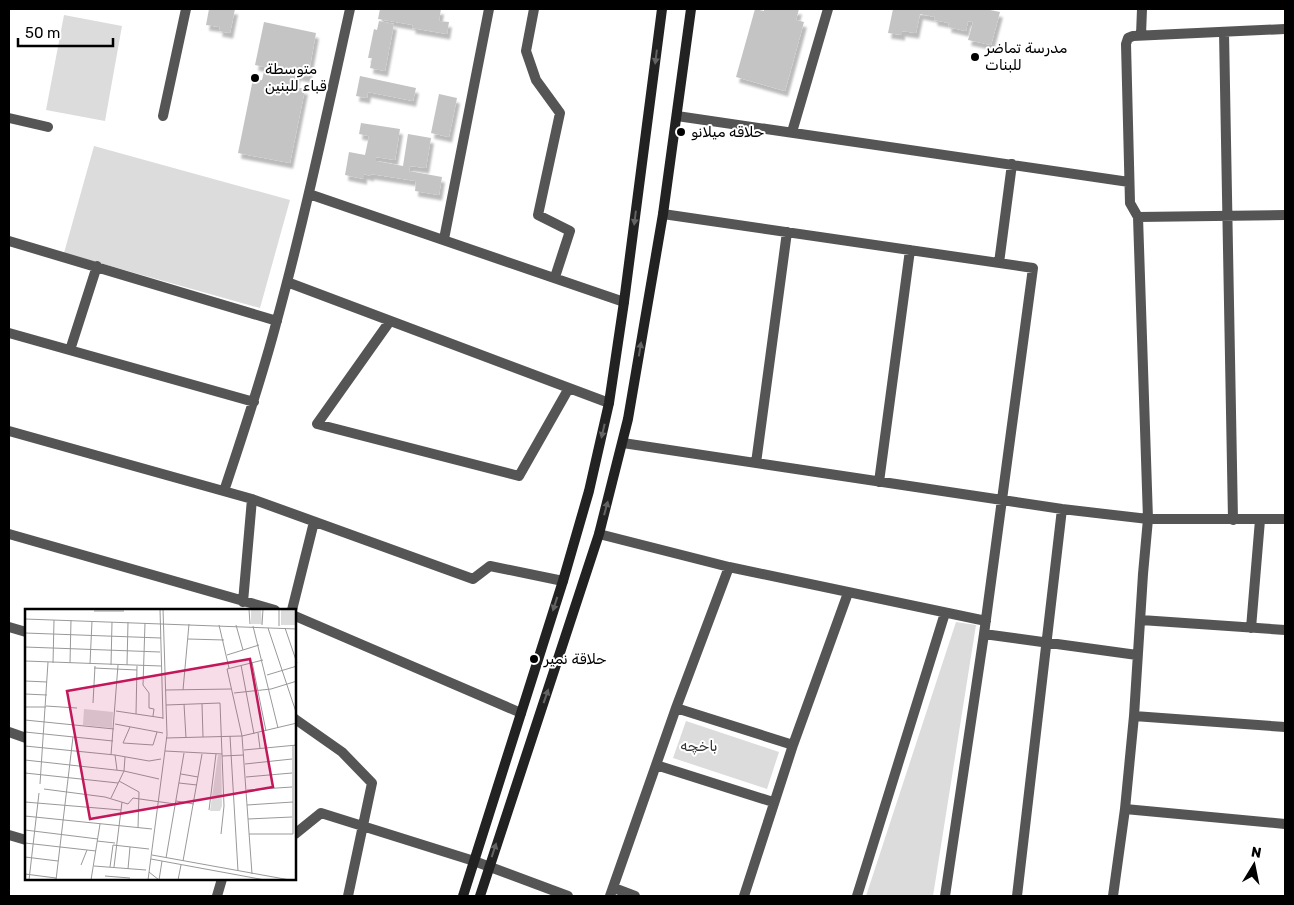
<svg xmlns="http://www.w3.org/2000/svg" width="1294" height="905" font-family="Rubik,'Noto Sans Arabic',sans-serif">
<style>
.green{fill:#dcdcdc}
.building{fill:#c4c4c4;filter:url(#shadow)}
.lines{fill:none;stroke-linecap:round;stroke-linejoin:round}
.street{stroke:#555;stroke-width:10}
.secondary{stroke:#222;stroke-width:10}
.oneway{fill:#646464}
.poi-dot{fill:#000;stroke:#fff;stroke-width:2}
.labels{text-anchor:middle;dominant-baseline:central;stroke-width:4;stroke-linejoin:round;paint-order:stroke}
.poi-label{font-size:15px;fill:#000;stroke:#fff;text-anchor:start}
.park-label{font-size:15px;fill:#333;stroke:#fff}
.inset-road{fill:none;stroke:#999;stroke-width:1}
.view{fill:#c2185b;fill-opacity:0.15;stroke:#c2185b;stroke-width:2.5}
.inset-edge{fill:none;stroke:#000;stroke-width:2.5}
</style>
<defs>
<filter id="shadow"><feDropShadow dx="3" dy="5.5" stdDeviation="1" flood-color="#0004"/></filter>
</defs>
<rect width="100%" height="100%" fill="#fff"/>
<path class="green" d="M 64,15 L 122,26 L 105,121 L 46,110 Z
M 94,146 L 290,200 L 260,308 L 64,253 Z
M 956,622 L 976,625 L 933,896 L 866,896 Z
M 686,721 L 779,752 L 767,789 L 673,758 Z"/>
<path class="building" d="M 209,9 L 235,9 L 230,33 L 219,31 L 220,27 L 206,25 Z
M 380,9 L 441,9 L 439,21 L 449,22 L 447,34 L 412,28 L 413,25 L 378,19 Z
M 755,9 L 764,11 L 764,9 L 799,9 L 796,20 L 804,22 L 785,91 L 736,77 Z
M 893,9 L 985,9 L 1000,12 L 991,45 L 968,40 L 973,22 L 968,21 L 966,31 L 948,27 L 949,23 L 934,20 L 935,17 L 920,14 L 916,33 L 902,31 L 902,35 L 888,33 Z
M 379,21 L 394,24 L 385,71 L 370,68 L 372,58 L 368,58 L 374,29 L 377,30 Z
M 264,22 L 316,33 L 308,77 L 297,75 L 295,87 L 305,89 L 290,163 L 238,153 L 253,79 L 262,80 L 265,67 L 255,65 Z
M 360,76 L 416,88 L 413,101 L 368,92 L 367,98 L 356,96 Z
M 439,94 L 457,98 L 449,137 L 431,133 Z
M 361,123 L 400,129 L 395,160 L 376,157 L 376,161 L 403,166 L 408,134 L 431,138 L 426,168 L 410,166 L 409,171 L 442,177 L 439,195 L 415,191 L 416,181 L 371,174 L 371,176 L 364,174 L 364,179 L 345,175 L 349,152 L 365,155 L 369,136 L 359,134 Z"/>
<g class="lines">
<path class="street" d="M 534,9 L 526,51 L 536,80 L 560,113 L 538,215 L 570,231 L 555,277
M 1224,32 L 1233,520
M 1141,35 L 1142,9
M 163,116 L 186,9
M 677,116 L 1129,182
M 9,118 L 48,127
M 792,132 L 828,9
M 309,194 L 624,302
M 663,214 L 1033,268 L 984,634 L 945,896
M 1138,217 L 1285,215
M 444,239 L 489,9
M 9,241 L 277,321
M 999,263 L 1012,164
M 287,282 L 609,403
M 390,321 L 317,424 L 519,476 L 569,388
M 9,333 L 254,402
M 70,350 L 97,266
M 9,431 L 252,499 L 243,602
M 623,443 L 1062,509 L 1148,519 L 1285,519
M 756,463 L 787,232
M 879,482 L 910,250
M 224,491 C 243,434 262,378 277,320 C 305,217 327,113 350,9
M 252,499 L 473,579 L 490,566 L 563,581
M 9,534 L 275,610
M 599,534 L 729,567 L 986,621
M 292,610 L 314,522
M 295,616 L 521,713
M 1141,620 L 1285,630
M 9,627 L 26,632
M 1251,628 L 1260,520
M 984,634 L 1137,655
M 676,708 L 793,745
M 1134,716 L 1285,727
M 295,719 L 342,752 L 372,783 L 348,896
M 9,732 L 26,738
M 656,765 L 773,802
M 1125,809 L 1285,824
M 295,834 L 321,813 L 474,861 L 568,896
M 9,835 L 26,840
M 614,888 L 635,896
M 217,896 L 222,879
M 610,896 L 676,708 L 729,567
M 744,896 L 793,745 L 848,593
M 857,896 L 945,613
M 1017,896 L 1062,509
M 1113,896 L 1125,809 L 1134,716 L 1143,574 L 1148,519 L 1138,217 L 1130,203 L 1126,44 L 1128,38 L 1133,36 L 1285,29"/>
<path class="secondary" d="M 463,896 L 563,581 L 589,491 L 609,403 L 624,302 L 662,9
M 480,896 L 599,534 L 628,419 L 663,214 L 691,9"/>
</g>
<defs><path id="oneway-solid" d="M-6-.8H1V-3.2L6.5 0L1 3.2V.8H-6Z" transform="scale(1.25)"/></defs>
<g class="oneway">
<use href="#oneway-solid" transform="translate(656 57) rotate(97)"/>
<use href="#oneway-solid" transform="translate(635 218) rotate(97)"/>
<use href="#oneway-solid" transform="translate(640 349) rotate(-81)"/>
<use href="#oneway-solid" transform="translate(603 431) rotate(103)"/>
<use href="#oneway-solid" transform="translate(606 508) rotate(-75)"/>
<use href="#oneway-solid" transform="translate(555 604) rotate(108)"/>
<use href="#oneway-solid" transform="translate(546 696) rotate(-71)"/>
<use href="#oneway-solid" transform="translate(494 850) rotate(-72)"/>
</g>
<g class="poi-dot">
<circle cx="975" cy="57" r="5"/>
<circle cx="255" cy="78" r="5"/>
<circle cx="681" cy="132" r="5"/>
<circle cx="534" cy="659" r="5"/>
</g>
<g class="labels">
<g class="poi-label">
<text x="985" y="48">مدرسة تماضر<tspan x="985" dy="17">للبنات</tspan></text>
<text x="265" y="69">متوسطة<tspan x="265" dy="17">قباء للبنين</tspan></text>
<text x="691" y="132">حلاقه ميلانو</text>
<text x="544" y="659">حلاقة نمير</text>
</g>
<g class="park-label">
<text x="699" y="746">باخچە</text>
</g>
</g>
<g transform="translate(25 609)">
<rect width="271" height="271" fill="#fff"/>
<path d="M 226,0 L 236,0 L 237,15 L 226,15 ZM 256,0 L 271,0 L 271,16 L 256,16 ZM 59,100 L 88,103 L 87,119 L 58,116 ZM 193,146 L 196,146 L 197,197 L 195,202 L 185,202 Z" fill="#dcdcdc"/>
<path class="inset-road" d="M 135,0 L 138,110M 224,0 L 225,15M 254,0 L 254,17M 69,2 L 99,2M 0,10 L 272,20M 120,14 L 118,76 L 124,84 L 124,99 L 129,100 L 128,107M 194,16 L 204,59M 211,16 L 218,41M 237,16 L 238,0M 228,17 L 253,119M 243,19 L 272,106M 260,19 L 272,54M 0,24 L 136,29M 163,30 L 199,31M 0,38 L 135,43M 202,46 L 234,36M 0,52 L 136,57M 227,53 L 241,122M 28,54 L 29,11M 45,54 L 46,11M 65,55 L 67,12M 86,56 L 87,13M 102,56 L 103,13M 216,56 L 229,125M 69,59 L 112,61M 242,66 L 272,57M 0,72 L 22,73M 141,81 L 206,80M 158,81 L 164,15M 209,84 L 246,80 L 272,72M 0,85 L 22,86M 68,94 L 70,57M 159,95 L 161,129M 177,95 L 178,128M 141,96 L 195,94 L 199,197 L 196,225M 21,97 L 52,99M 0,98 L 21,98M 91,102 L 138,109M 111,105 L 112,57M 0,111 L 89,120M 90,115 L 138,124M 105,118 L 98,134 L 128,136 L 132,123M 0,123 L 88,132M 233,124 L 235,139M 205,127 L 213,262M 141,129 L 217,127 L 272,114M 0,137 L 90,146 L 92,161M 219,141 L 272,136M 140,142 L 197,145M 86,146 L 93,56M 90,146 L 124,152 L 136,150M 197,147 L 219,146M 0,151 L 99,162 L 134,170M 220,155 L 267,150M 0,164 L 93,174M 156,165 L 173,168M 221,168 L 267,164M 94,172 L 114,183 L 113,219M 154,174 L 172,176M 15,175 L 23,53M 19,180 L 80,188 L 103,195 L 108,189 L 150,195M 222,181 L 267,178M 86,189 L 99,162 L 100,148M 151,192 L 169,195M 0,193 L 96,201M 222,196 L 268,193M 184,201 L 191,145M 0,207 L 127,220M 223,210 L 267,208M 0,221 L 73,230M 224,225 L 268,225 L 268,136M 72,232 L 90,234M 0,234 L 71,242M 88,236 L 124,240M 127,246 L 265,271M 0,248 L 33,252M 141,249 L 159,144M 126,250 L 240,271M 158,252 L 177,145M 56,256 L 62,241M 69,257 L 121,261M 85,258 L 88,236M 89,258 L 97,193M 103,260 L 105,238M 124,263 L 134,271 L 137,252M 0,265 L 31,269M 227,265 L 217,127 L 202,60 L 238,51M 80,267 L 105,269M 4,271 L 14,184M 31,271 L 48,128M 66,271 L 75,215M 123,271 L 142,126 L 138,0M 153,271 L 156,256"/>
<path class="view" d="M 225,50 L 248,178 L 65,210 L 42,82 Z"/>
<rect width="271" height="271" class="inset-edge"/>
</g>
<rect width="1294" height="905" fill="none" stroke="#000000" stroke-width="20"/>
<g transform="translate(1254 865) rotate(10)" stroke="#ffffff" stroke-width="4" paint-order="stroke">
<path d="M0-4L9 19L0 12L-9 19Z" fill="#000000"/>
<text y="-8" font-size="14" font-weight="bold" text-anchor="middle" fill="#000000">N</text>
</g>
<path d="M18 38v8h95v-8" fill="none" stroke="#000000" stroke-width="2.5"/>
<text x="25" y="38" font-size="15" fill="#000000" stroke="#ffffff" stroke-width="4" paint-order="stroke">50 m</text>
</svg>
